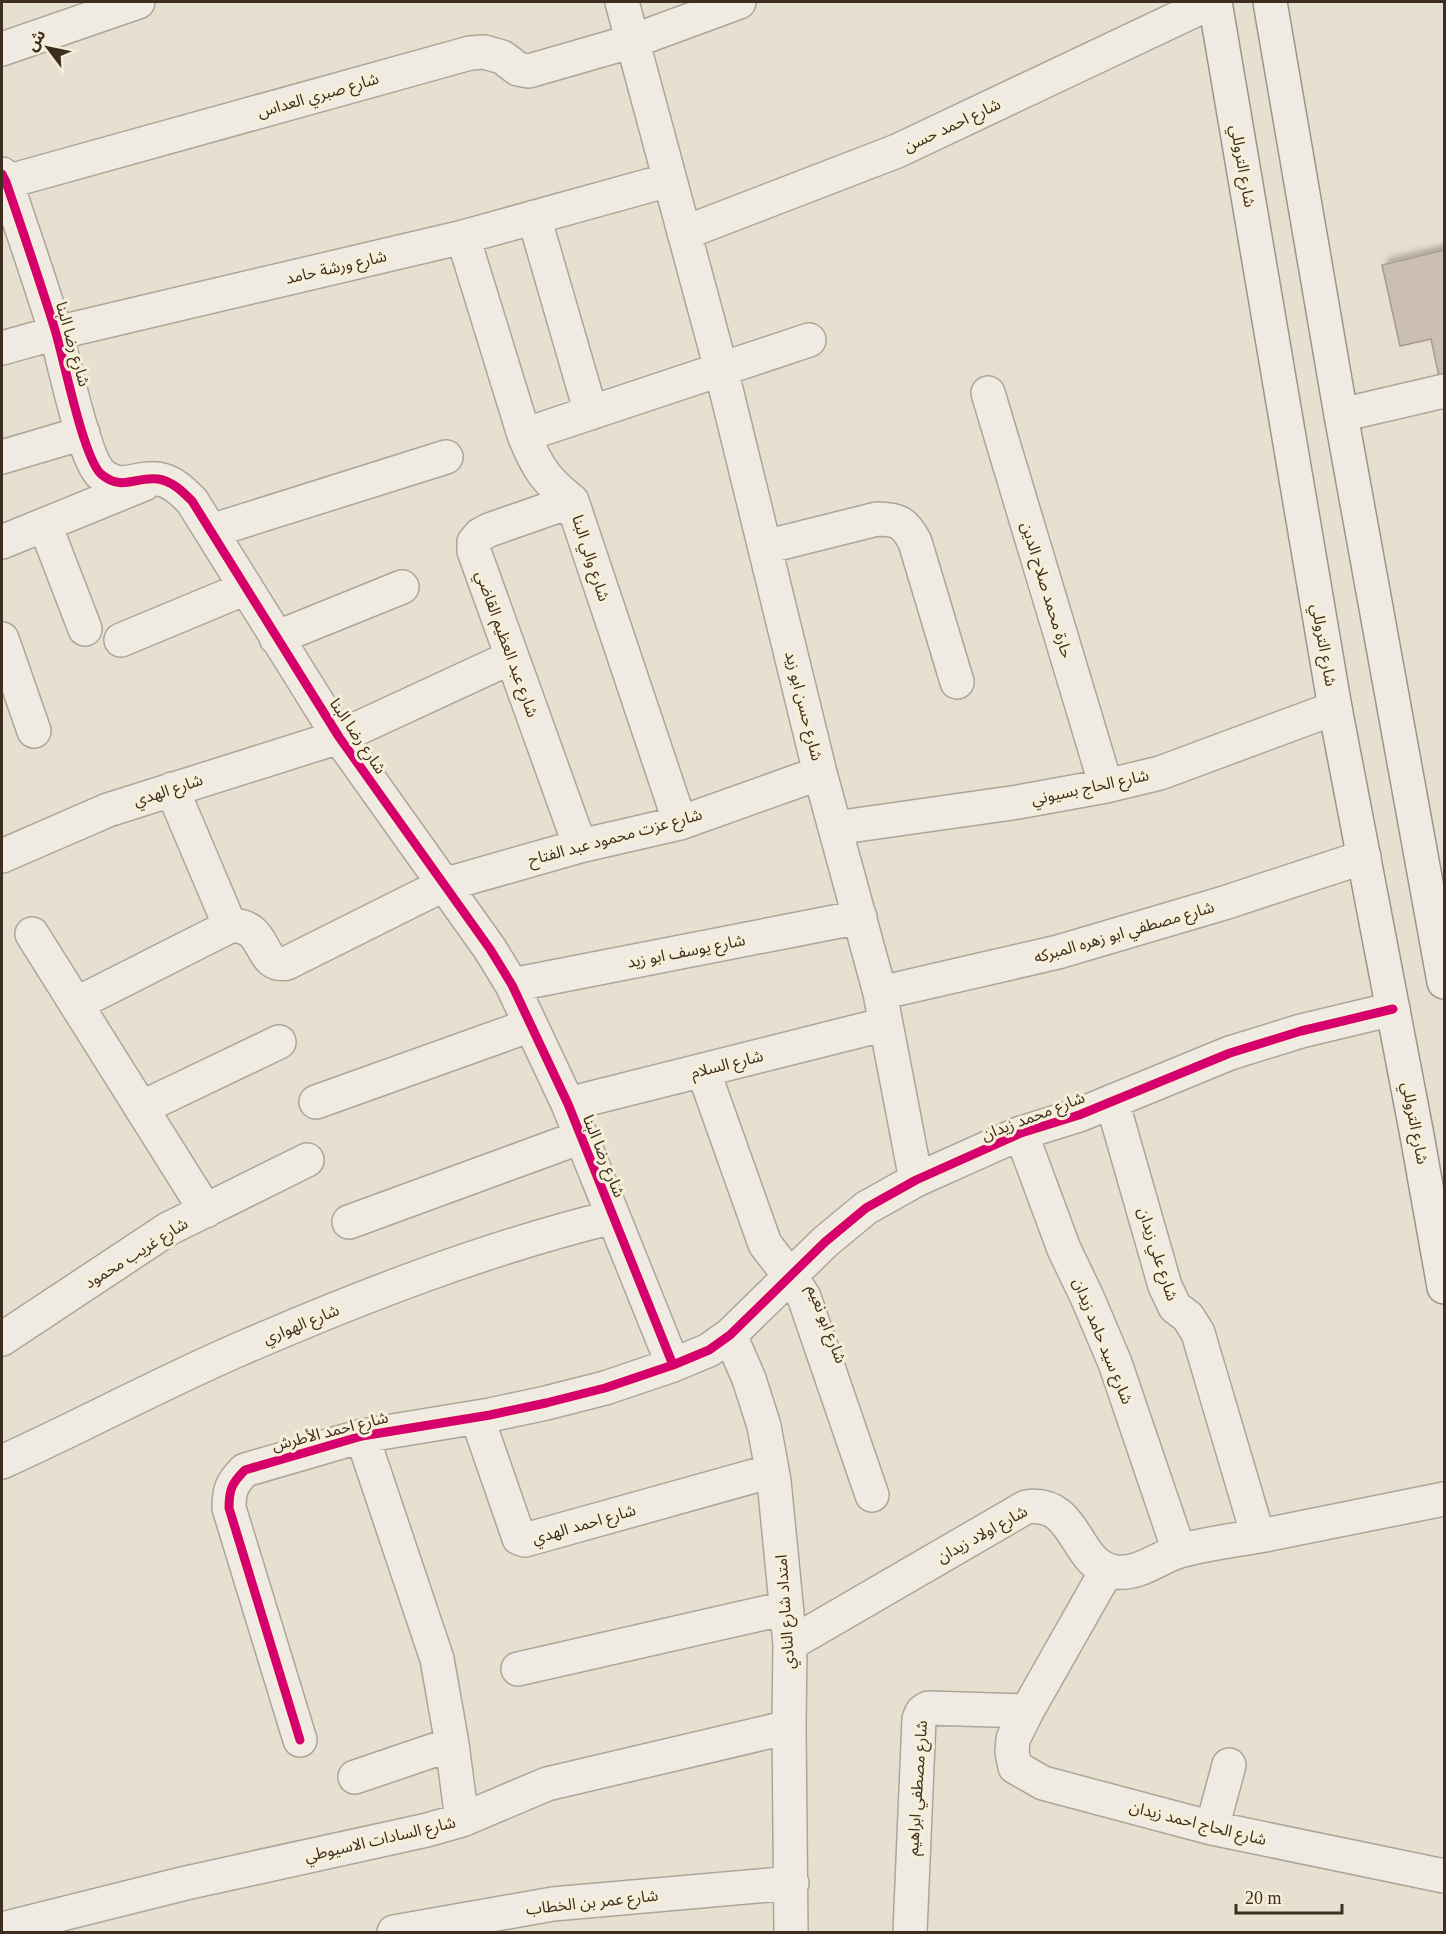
<svg xmlns="http://www.w3.org/2000/svg" width="1446" height="1934" font-family="'Times New Roman','Noto Sans Arabic',serif">
<style>
.building{fill:#cbbfb2;stroke:#a89c90;stroke-width:1.5;filter:url(#shadow)}
.lines{fill:none;stroke-linecap:round;stroke-linejoin:round}
.street-casing{stroke:#ada599;stroke-width:36}
.secondary-casing{stroke:#9c958a;stroke-width:36}
.street{stroke:#efebe3;stroke-width:33}
.secondary{stroke:#efebe3;stroke-width:33}
.cycleway-casing{stroke:#f7eed8;stroke-width:13}
.cycleway{stroke:#d6006c;stroke-width:9}
.labels{text-anchor:middle;dominant-baseline:central;stroke-width:6;stroke-linejoin:round;paint-order:stroke}
.street-label{font-size:16px;fill:#3d2e20;stroke:#f7eed8}
</style>
<defs>
<filter id="shadow"><feDropShadow dx="5.5" dy="-5.5" stdDeviation="3" flood-color="#0004"/></filter>
</defs>
<rect width="100%" height="100%" fill="#e7e0d1"/>
<path class="building" d="M 1444,250 L 1444,400 L 1431,339 L 1400,346 L 1382,265 Z"/>
<g class="lines">
<defs>
<path id="street" d="M 622,2 L 721,369 L 820,773 L 880,993 L 916,1180
M 2,49 L 138,2
M 2,174 L 6,182 C 23,232 40,281 55,330 C 64,359 83,457 101,474 C 122,492 136,476 158,479 C 172,481 182,491 192,501 L 339,737 L 490,949 L 512,985 L 568,1104 L 673,1365
M 2,188 L 6,182 L 470,53 L 484,52 L 502,57 L 518,69 L 529,71 L 633,41 L 739,2
M 534,217 L 591,413
M 684,233 L 897,151 L 1212,2
M 463,237 L 524,435 C 537,467 545,480 572,501 L 680,823
M 2,348 L 56,333 L 463,237 L 669,180
M 988,393 L 1106,786
M 1341,415 L 1444,391
M 524,435 L 809,340
M 2,457 L 83,433
M 572,501 L 489,530 L 480,535 L 474,542 L 474,551 L 580,846
M 45,525 L 85,629
M 211,531 L 446,457
M 2,542 L 144,484
M 765,547 L 877,519 C 899,519 905,523 915,542 L 957,682
M 276,638 L 402,587
M 2,639 L 34,731
M 121,640 L 246,588
M 172,789 L 230,926
M 835,828 L 1018,802 L 1106,786 L 1160,773 L 1335,708
M 2,856 L 108,810 L 339,737 L 512,657
M 32,934 L 206,1211
M 512,985 L 860,917
M 880,993 L 1058,952 L 1224,903 L 1364,857
M 76,1004 L 230,926 C 269,923 257,969 287,963 L 443,885 L 580,846 L 680,823 L 820,773
M 703,1070 L 765,1244 L 795,1283 L 804,1297 L 872,1495
M 1112,1101 L 1165,1286 L 1175,1307 L 1188,1317 L 1198,1333 L 1258,1536
M 316,1102 L 531,1025
M 568,1104 L 886,1024
M 141,1108 L 279,1042
M 1021,1133 L 1064,1249 L 1087,1297 L 1115,1363 L 1179,1551
M 349,1222 L 581,1137
M 730,1335 L 749,1379 L 764,1426 L 774,1481 L 790,1644 L 789,1727 L 791,1932
M 2,1339 L 168,1229 L 307,1160
M 477,1417 L 519,1538 L 525,1540 L 772,1471
M 362,1436 L 437,1659 L 452,1744 L 462,1820
M 2,1462 C 82,1426 159,1384 240,1349 C 360,1297 486,1248 613,1217
M 1107,1570 L 1027,1711 L 1013,1739 L 1012,1752 L 1015,1767 L 1043,1783 L 1212,1828 L 1444,1876
M 790,1644 L 1026,1507 C 1079,1499 1073,1567 1116,1572 C 1139,1575 1159,1557 1180,1551 C 1207,1543 1237,1540 1265,1535 C 1325,1523 1385,1511 1444,1499
M 518,1669 L 786,1608
M 300,1740 L 229,1508 C 229,1489 232,1483 245,1470 L 362,1436 L 490,1415 L 546,1403 L 605,1388 L 673,1365 L 709,1350 L 730,1335 L 825,1242 L 866,1208 L 916,1180 L 1021,1133 L 1079,1115 L 1230,1053 L 1301,1031 L 1393,1009
M 355,1777 L 452,1744
M 1212,1828 L 1229,1765
M 2,1929 L 186,1883 L 427,1830 L 462,1820 L 547,1784 L 789,1727
M 394,1932 L 553,1904 L 792,1883
M 910,1932 L 919,1719 L 922,1712 L 928,1708 L 1027,1711"/>
<path id="secondary" d="M 1215,2 L 1335,708 L 1416,1130 L 1444,1287
M 1270,2 L 1341,415 L 1444,982"/>
</defs>
<use href="#street" class="street-casing"/>
<use href="#secondary" class="secondary-casing"/>
<use href="#street" class="street"/>
<use href="#secondary" class="secondary"/>
<defs>
<path id="cycleway" d="M 2,174 L 6,182 C 23,232 40,281 55,330 C 64,359 83,457 101,474 C 122,492 136,476 158,479 C 172,481 182,491 192,501 L 339,737 L 490,949 L 512,985 L 568,1104 L 673,1365
M 300,1740 L 229,1508 C 229,1489 232,1483 245,1470 L 362,1436 L 490,1415 L 546,1403 L 605,1388 L 673,1365 L 709,1350 L 730,1335 L 825,1242 L 866,1208 L 916,1180 L 1021,1133 L 1079,1115 L 1230,1053 L 1301,1031 L 1393,1009"/>
</defs>
<use href="#cycleway" class="cycleway-casing"/>
<use href="#cycleway" class="cycleway"/>
</g>
<g class="labels">
<g class="street-label">
<text transform="translate(318 95) rotate(-16)">شارع صبري العداس</text>
<text transform="translate(952 125) rotate(-25)">شارع احمد حسن</text>
<text transform="translate(1243 166) rotate(80)">شارع التروللي</text>
<text transform="translate(336 267) rotate(-13)">شارع ورشة حامد</text>
<text transform="translate(73 344) rotate(74)">شارع رضا البنا</text>
<text transform="translate(591 558) rotate(72)">شارع والي البنا</text>
<text transform="translate(1047 590) rotate(73)">حارة محمد صلاح الدين</text>
<text transform="translate(507 644) rotate(70)">شارع عبد العظيم القاضي</text>
<text transform="translate(1324 645) rotate(80)">شارع التروللي</text>
<text transform="translate(804 706) rotate(76)">شارع حسن ابو زيد</text>
<text transform="translate(358 736) rotate(56)">شارع رضا البنا</text>
<text transform="translate(1090 787) rotate(-12)">شارع الحاج بسيوني</text>
<text transform="translate(168 790) rotate(-18)">شارع الهدي</text>
<text transform="translate(615 837) rotate(-15)">شارع عزت محمود عبد الفتاح</text>
<text transform="translate(1124 932) rotate(-16)">شارع مصطفي ابو زهره المبركه</text>
<text transform="translate(686 951) rotate(-11)">شارع يوسف ابو زيد</text>
<text transform="translate(727 1064) rotate(-14)">شارع السلام</text>
<text transform="translate(1033 1116) rotate(-21)">شارع محمد زيدان</text>
<text transform="translate(1415 1123) rotate(79)">شارع التروللي</text>
<text transform="translate(604 1156) rotate(68)">شارع رضا البنا</text>
<text transform="translate(136 1253) rotate(-32)">شارع غريب محمود</text>
<text transform="translate(1158 1254) rotate(72)">شارع علي زيدان</text>
<text transform="translate(301 1324) rotate(-22)">شارع الهواري</text>
<text transform="translate(827 1324) rotate(69)">شارع ابو نعيم</text>
<text transform="translate(1103 1341) rotate(68)">شارع سيد حامد زيدان</text>
<text transform="translate(330 1431) rotate(-14)">شارع احمد الأطرش</text>
<text transform="translate(584 1524) rotate(-16)">شارع احمد الهدي</text>
<text transform="translate(982 1534) rotate(-29)">شارع اولاد زيدان</text>
<text transform="translate(785 1612) rotate(-94)">امتداد شارع النادي</text>
<text transform="translate(917 1788) rotate(-86)">شارع مصطفي ابراهيم</text>
<text transform="translate(1198 1823) rotate(14)">شارع الحاج احمد زيدان</text>
<text transform="translate(380 1839) rotate(-13)">شارع السادات الاسيوطي</text>
<text transform="translate(592 1902) rotate(-6)">شارع عمر بن الخطاب</text>
</g>
</g>
<rect width="1446" height="1934" fill="none" stroke="#3d2e20" stroke-width="6"/>
<g transform="translate(48 48) rotate(302)" stroke="#f7eed8" stroke-width="4.5" paint-order="stroke">
<path d="M0-4.5L10 22L0 15L-10 22Z" fill="#3d2e20"/>
<text y="-9" font-size="16" font-weight="bold" text-anchor="middle" fill="#3d2e20">ش</text>
</g>
<path d="M1236 1904v9h106v-9" fill="none" stroke="#3d2e20" stroke-width="3"/>
<text x="1245" y="1904" font-size="18" fill="#3d2e20" stroke="#f7eed8" stroke-width="4.5" paint-order="stroke">20 m</text>
</svg>
